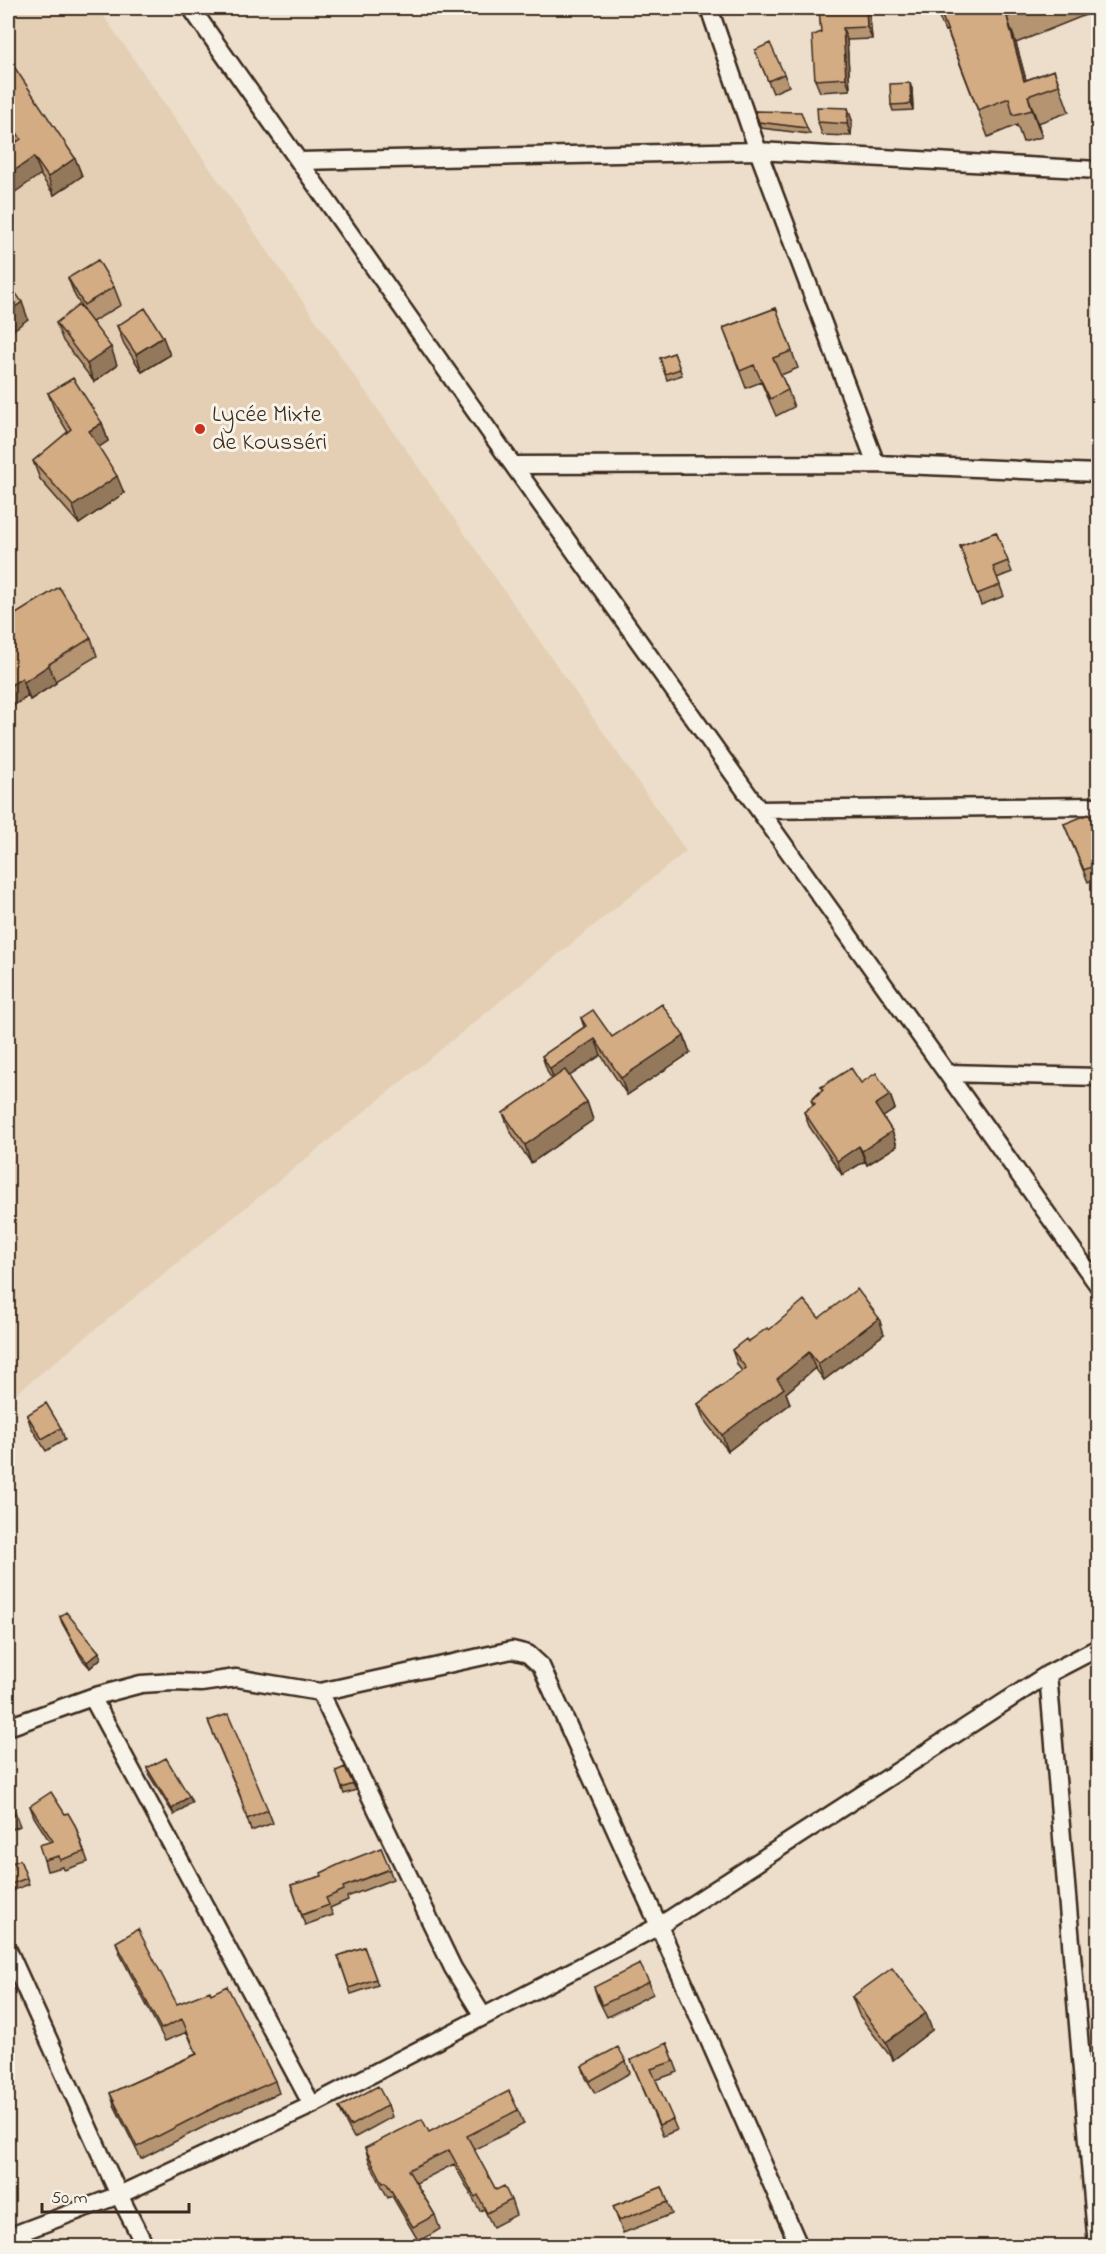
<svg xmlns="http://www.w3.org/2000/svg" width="1106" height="2254" font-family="'Indie Flower',sans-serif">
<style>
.built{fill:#e4cfb5}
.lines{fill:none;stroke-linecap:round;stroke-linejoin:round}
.street-casing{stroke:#3b2a1e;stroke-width:21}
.street{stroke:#f7f3e8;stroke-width:16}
.wall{fill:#b59472;stroke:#3b2a1e;stroke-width:1.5}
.shaded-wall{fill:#94785c;stroke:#3b2a1e;stroke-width:1.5}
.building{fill:#d3ac84;stroke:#3b2a1e;stroke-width:1.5}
.poi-dot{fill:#c8321e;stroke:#f7f3e8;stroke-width:2}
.labels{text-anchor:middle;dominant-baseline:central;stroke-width:6;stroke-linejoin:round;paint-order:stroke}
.poi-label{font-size:24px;fill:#3b2a1e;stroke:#f7f3e8;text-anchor:start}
</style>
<rect width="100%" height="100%" fill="#ecdeca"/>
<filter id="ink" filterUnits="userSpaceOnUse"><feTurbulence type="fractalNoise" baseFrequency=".0167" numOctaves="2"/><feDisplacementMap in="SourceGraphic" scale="12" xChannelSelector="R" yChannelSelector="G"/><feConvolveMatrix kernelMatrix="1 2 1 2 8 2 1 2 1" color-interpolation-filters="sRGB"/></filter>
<g filter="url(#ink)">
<path class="built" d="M 8,8 L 98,8 L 686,851 L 8,1400 Z"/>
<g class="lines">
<defs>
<path id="street" d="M 191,8 L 513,465 L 1098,1285
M 709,8 L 758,151 L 876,464
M 299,161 L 758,151 L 1098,170
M 513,465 L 876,464 L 1098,473
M 760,810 L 1098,806
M 947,1073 L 1098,1077
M 1048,1674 L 1097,2246
M 320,1692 L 453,1968 L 483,2016
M 92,1697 L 312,2105
M 8,1727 L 92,1697 L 141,1684 L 173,1682 L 201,1683 L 236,1678 L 320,1692 L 512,1650 L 528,1654 L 541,1666 L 659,1926 L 799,2246
M 8,1950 L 119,2195 L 145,2246
M 8,2237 L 119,2195 L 312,2105 L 659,1926 L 1048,1674 L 1098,1648"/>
</defs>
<use href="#street" class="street-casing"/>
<use href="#street" class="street"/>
</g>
<path class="wall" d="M 819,8 L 869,8 L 872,39 L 847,40 L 850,90 L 820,92 L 815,80 L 821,32 Z
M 935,8 L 1098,8 L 1098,10 L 1016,43 L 1026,80 L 1054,70 L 1069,112 L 1038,123 L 1042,137 L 1023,142 L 1017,125 L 988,137 L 947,30 L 945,31 Z
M 755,50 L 784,74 L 789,86 L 773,93 Z
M 8,60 L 75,158 L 82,176 L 54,195 L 8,128 Z
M 912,89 L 913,110 L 893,111 L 891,105 Z
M 755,111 L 807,128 L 810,134 L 761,128 Z
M 852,120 L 851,136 L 822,135 L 818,122 Z
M 68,278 L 114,287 L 121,305 L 92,322 L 117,365 L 94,382 L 63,341 L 56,323 L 86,314 L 75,296 Z
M 776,308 L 798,368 L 781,375 L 788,390 L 794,407 L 776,416 L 761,382 L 746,388 L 723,328 Z
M 117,326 L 170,355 L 142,372 L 124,344 Z
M 674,353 L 682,375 L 667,380 L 660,358 Z
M 48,393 L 102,423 L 108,441 L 99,447 L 124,493 L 79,524 L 40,479 L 33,461 L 68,432 L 55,411 Z
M 996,532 L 1012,572 L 997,578 L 1004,596 L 981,605 L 960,546 Z
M 16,614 L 91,638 L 97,656 L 55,681 L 56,683 L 30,700 L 28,696 L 8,709 Z
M 1064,824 L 1098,837 L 1098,877 L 1088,882 Z
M 581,1018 L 612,1037 L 684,1036 L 690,1053 L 627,1095 L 601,1055 L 569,1076 L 587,1102 L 593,1120 L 531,1163 L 510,1131 L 503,1113 L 552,1079 L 548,1073 L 542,1056 L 584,1027 Z
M 861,1083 L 890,1095 L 895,1109 L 883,1117 L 892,1131 L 897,1146 L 867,1165 L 865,1161 L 842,1175 L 809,1126 L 804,1112 L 813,1105 L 811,1100 L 822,1090 L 821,1087 Z
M 819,1318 L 884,1334 L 824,1380 L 815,1368 L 786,1393 L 790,1404 L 728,1451 L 704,1420 L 698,1404 L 742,1371 L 738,1366 L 732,1350 L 769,1330 Z
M 27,1415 L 61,1428 L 65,1440 L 46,1451 L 31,1427 Z
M 60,1617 L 99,1652 L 101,1658 L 90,1668 L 82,1659 L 62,1623 Z
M 208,1721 L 268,1810 L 273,1823 L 251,1831 L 242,1801 Z
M 147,1768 L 192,1802 L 174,1815 L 149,1775 Z
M 336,1771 L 353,1784 L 356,1790 L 344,1794 Z
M 8,1794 L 20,1826 L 8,1831 Z
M 30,1806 L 65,1814 L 75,1825 L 88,1862 L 64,1870 L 63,1867 L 47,1871 L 44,1860 L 50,1842 L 34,1817 Z
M 381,1848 L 393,1879 L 347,1897 L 348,1900 L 330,1908 L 333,1915 L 305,1925 L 291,1885 L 322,1876 Z
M 20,1860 L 29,1884 L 12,1891 L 8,1879 Z
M 116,1942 L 177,2004 L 211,1994 L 275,2081 L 279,2093 L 221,2118 L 141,2159 L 114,2105 L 110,2093 L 196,2054 L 187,2032 L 165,2041 L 120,1954 Z
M 364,1947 L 378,1985 L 351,1994 L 338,1956 Z
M 649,1982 L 653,1994 L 607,2017 L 598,1999 L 594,1987 Z
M 852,1997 L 932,2030 L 893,2060 L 859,2015 Z
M 667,2043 L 678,2072 L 656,2080 L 677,2130 L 663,2136 L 631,2060 Z
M 626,2061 L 630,2073 L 595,2093 L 586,2078 L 582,2066 Z
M 388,2105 L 392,2117 L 354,2138 L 344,2119 L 339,2107 Z
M 518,2110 L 524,2124 L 474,2150 L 496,2190 L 511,2200 L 516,2215 L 493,2227 L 484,2209 L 480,2211 L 454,2164 L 416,2183 L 435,2215 L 440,2229 L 419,2242 L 392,2196 L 388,2198 L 370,2163 L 365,2148 Z
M 662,2187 L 672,2214 L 623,2233 L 613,2206 Z"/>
<path class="shaded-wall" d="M 866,8 L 869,8 L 872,39 L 867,27 Z
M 1007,17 L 1016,43 L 1030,95 L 1024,81 Z
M 843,28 L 847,40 L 850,90 L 846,78 Z
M 910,83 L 912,89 L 913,110 L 911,104 Z
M 1028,96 L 1038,123 L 1042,137 L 1032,110 Z
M 848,108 L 852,120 L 851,136 L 847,124 Z
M 34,157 L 41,174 L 8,197 L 8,175 Z
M 75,158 L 82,176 L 54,195 L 48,177 Z
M 8,266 L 13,280 L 8,284 Z
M 22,302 L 28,319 L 8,334 L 8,312 Z
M 163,337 L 170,355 L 142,372 L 136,354 Z
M 111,347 L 117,365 L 94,382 L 87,364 Z
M 102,423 L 108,441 L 96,449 L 89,431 Z
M 117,476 L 124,493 L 79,524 L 73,506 Z
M 49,665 L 56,683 L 30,700 L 24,682 Z
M 22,678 L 28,696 L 8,709 L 8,687 Z
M 684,1036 L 690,1053 L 627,1095 L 621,1078 Z
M 595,1039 L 601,1055 L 556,1085 L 550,1069 Z
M 890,1095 L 895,1109 L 880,1119 L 875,1105 Z
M 587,1102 L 593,1120 L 531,1163 L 525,1145 Z
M 892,1131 L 897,1146 L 867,1165 L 862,1151 Z
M 859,1146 L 865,1161 L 842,1175 L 837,1161 Z
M 879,1318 L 884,1334 L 824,1380 L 818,1364 Z
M 809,1352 L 815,1368 L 786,1393 L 790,1404 L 728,1451 L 722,1435 L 777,1379 Z
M 99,1652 L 101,1658 L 90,1668 L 87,1662 Z
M 189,1796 L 192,1802 L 174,1815 L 172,1809 Z
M 926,2013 L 932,2030 L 893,2060 L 886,2042 Z"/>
<path class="building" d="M 819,8 L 866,8 L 867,27 L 843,28 L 846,78 L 815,80 L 812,36 L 821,32 Z
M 939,8 L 1029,8 L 1007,17 L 1024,81 L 1054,70 L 1059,85 L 1028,96 L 1032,110 L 1013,115 L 1009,98 L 978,110 Z
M 770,43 L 784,74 L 768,81 L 755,50 Z
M 9,59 L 75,158 L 48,177 L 34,157 L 8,175 L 8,148 L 21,139 L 8,119 L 8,60 Z
M 910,83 L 911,104 L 891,105 L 890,84 Z
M 817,107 L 848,108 L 847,124 L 818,122 Z
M 755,111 L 801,112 L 807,128 L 759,122 Z
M 98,260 L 114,287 L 84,305 L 68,278 Z
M 8,282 L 22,302 L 8,312 Z
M 79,305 L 111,347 L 87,364 L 56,323 Z
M 145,308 L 163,337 L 136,354 L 117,326 Z
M 776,308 L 792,351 L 773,358 L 788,390 L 770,399 L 754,365 L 740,371 L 723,328 Z
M 674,353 L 680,369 L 665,374 L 660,358 Z
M 73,378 L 102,423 L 89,431 L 117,476 L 73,506 L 33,461 L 71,429 L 48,393 Z
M 996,532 L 1008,561 L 993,567 L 1000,585 L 977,594 L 960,546 Z
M 59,587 L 91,638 L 49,664 L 49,665 L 24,682 L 22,678 L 8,687 L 8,616 L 14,612 L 16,614 Z
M 1089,814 L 1098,837 L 1098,864 L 1084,870 L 1064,824 Z
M 662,1004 L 684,1036 L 621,1078 L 595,1039 L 550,1069 L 542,1056 L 586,1026 L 581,1018 L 593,1010 L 612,1037 Z
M 851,1068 L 861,1083 L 876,1073 L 890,1095 L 875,1105 L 892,1131 L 862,1151 L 859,1146 L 837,1161 L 804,1112 L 815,1104 L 811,1100 L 823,1090 L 821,1087 Z
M 565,1070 L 587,1102 L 525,1145 L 503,1113 Z
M 857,1289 L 879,1318 L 818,1364 L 809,1352 L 777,1379 L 784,1388 L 722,1435 L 698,1404 L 746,1368 L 732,1350 L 746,1339 L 748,1342 L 767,1328 L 769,1330 L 804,1300 L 819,1318 Z
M 46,1403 L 61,1428 L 42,1439 L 27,1415 Z
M 66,1612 L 99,1652 L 87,1662 L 80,1653 L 60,1617 Z
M 228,1714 L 268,1810 L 247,1819 L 240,1795 L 208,1721 Z
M 166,1758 L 189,1796 L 172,1809 L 147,1768 Z
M 345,1767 L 353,1784 L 342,1788 L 336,1771 Z
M 51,1792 L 65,1814 L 68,1813 L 75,1825 L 84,1852 L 60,1860 L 59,1856 L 44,1860 L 39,1845 L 53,1841 L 30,1806 Z
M 8,1794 L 16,1814 L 8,1817 Z
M 381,1848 L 390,1869 L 343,1887 L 344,1890 L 326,1898 L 329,1905 L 302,1915 L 291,1885 L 322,1876 L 321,1873 L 340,1864 Z
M 20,1860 L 27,1878 L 9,1885 L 8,1879 L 8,1864 Z
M 138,1929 L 177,2004 L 210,1991 L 211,1994 L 227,1986 L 275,2081 L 217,2106 L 137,2147 L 110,2093 L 197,2054 L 182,2019 L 161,2029 L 116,1942 Z
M 364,1947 L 376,1979 L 349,1988 L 338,1956 Z
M 640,1964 L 649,1982 L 602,2005 L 594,1987 Z
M 892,1968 L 926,2013 L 886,2042 L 852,1997 Z
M 667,2043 L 674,2061 L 651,2069 L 673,2119 L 659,2125 L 631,2060 Z
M 618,2047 L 626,2061 L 590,2081 L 582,2066 Z
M 378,2086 L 388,2105 L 350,2126 L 339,2107 Z
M 509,2091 L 518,2110 L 467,2136 L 496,2190 L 504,2186 L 511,2200 L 487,2213 L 478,2195 L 475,2197 L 449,2150 L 408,2170 L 435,2215 L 413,2227 L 386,2182 L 383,2183 L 365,2148 L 422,2119 L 429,2132 Z
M 662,2187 L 668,2202 L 619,2220 L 613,2206 Z"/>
</g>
<circle class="poi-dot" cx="200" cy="429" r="6"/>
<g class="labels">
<g class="poi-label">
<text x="212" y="415">Lycée Mixte<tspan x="212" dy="28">de Kousséri</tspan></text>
</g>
</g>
<rect width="1106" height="2254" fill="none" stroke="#f7f3e8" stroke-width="30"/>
<rect x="15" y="15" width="1076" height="2224" fill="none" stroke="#3b2a1e" stroke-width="2" filter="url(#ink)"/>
<path d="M42 2203v9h147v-9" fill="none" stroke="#3b2a1e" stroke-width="3"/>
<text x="51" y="2203" font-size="18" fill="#3b2a1e" stroke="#f7f3e8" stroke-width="4.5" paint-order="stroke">50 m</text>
</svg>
